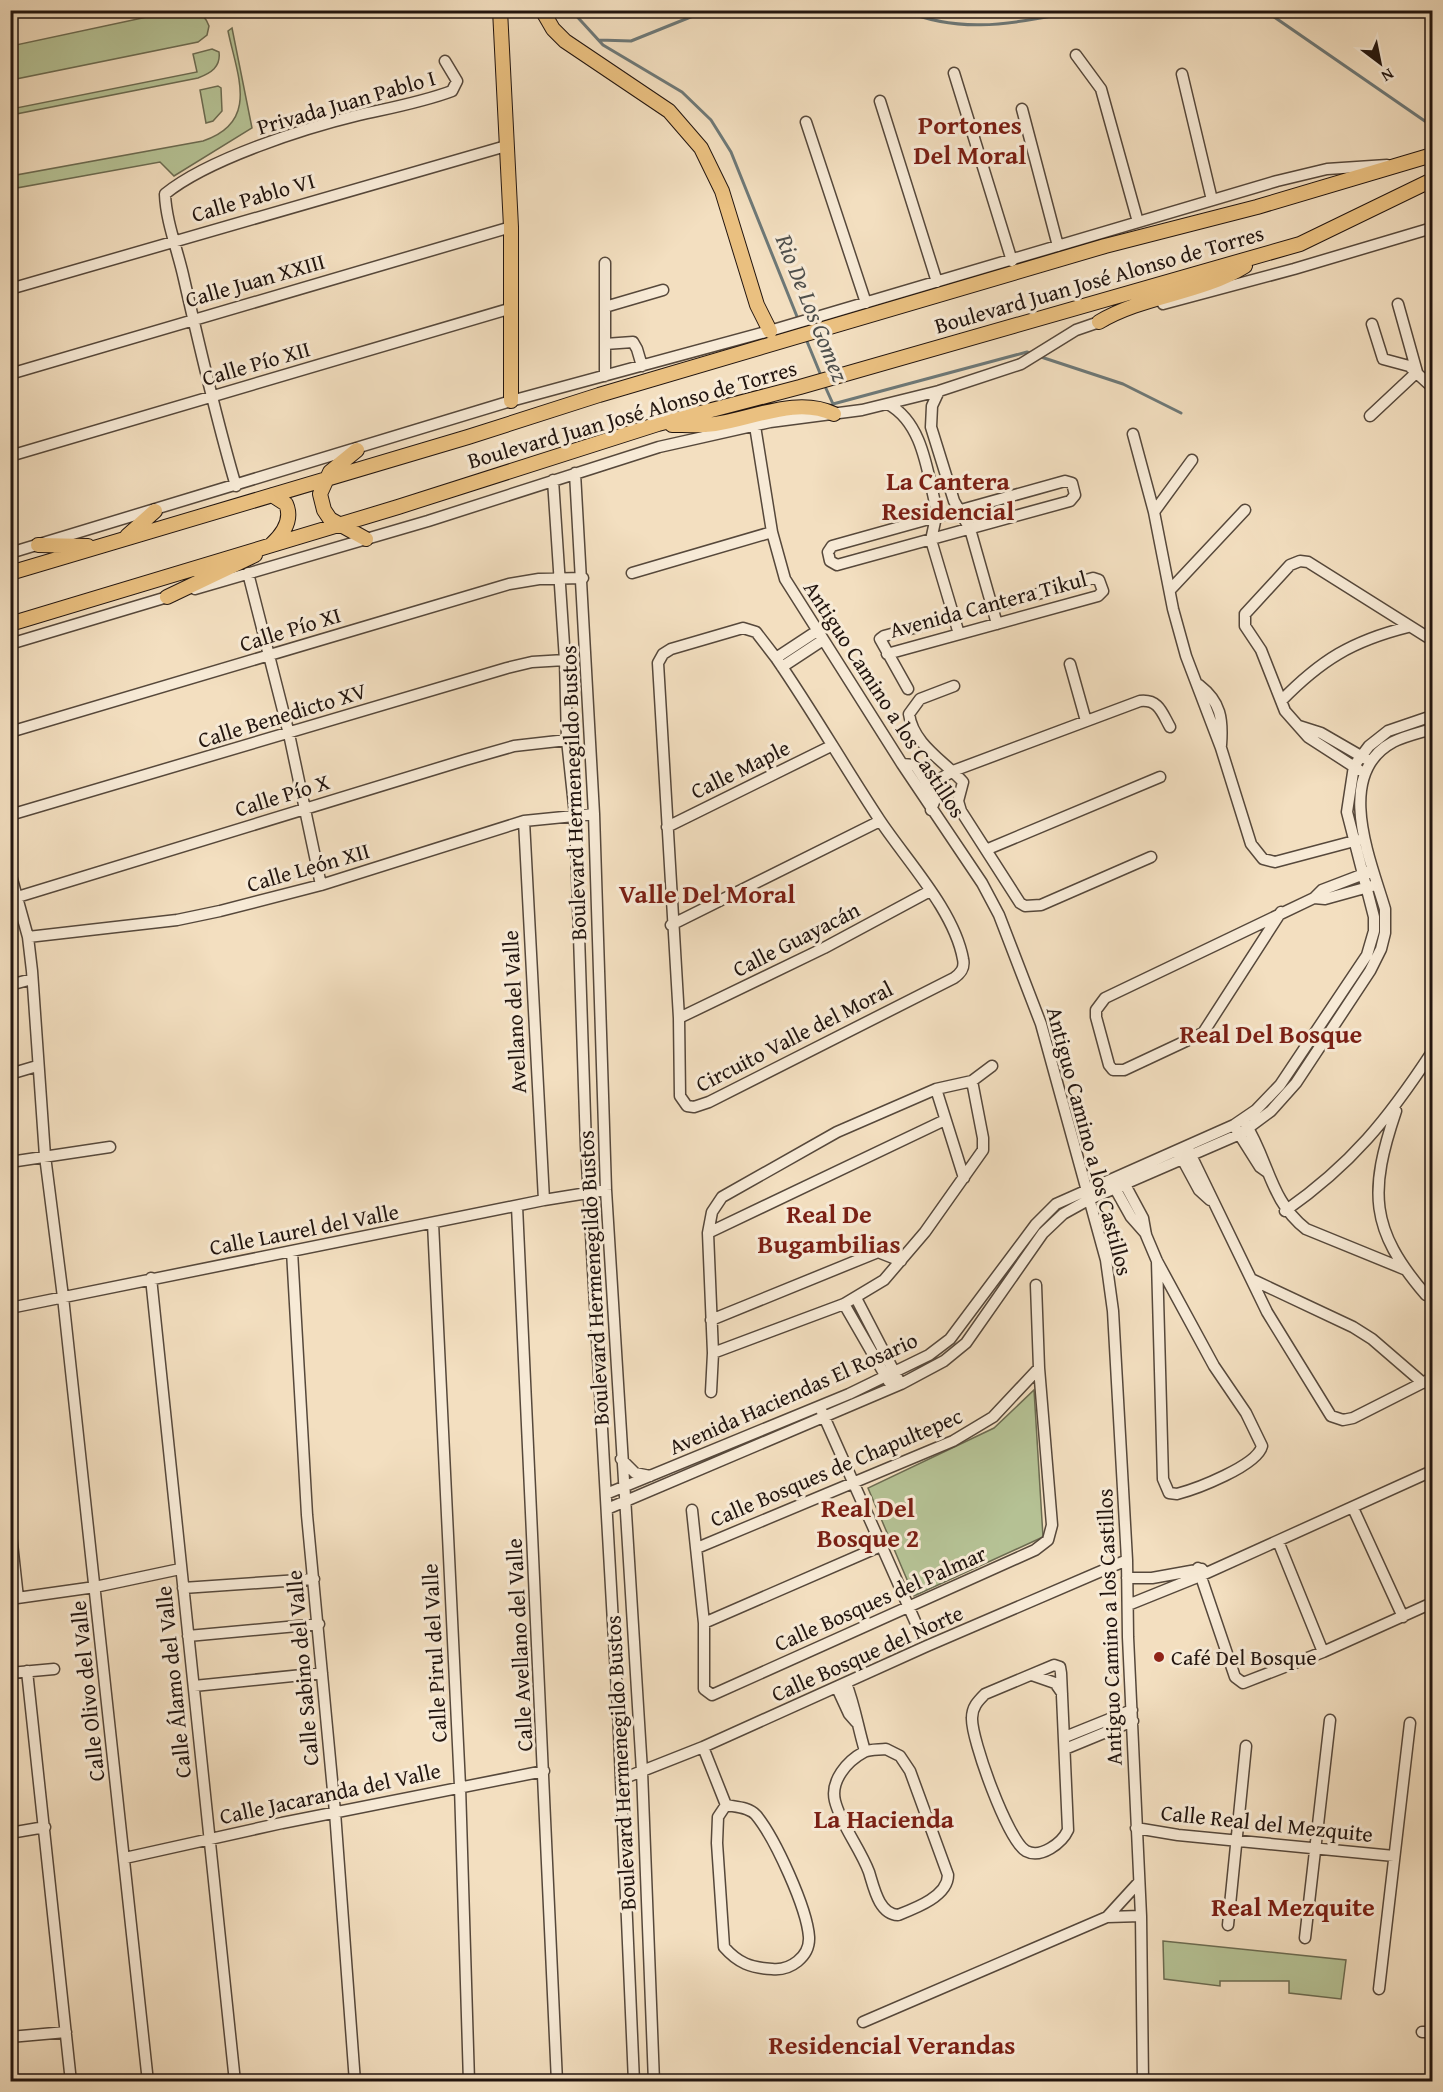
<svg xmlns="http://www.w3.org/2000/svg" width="1443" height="2092" viewBox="0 0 1443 2092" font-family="'Gentium Book Plus',serif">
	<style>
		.green { fill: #b6c396; stroke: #6c6c52; stroke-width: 1.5 }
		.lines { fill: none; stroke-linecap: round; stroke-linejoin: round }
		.stream { stroke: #6d7877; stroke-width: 3 }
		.minor-casing { stroke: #56483b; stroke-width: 13 }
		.major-casing { stroke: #22150f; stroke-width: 16 }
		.minor { stroke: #f7ead6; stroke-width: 10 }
		.major { stroke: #eac080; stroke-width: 14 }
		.poi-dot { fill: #8f2418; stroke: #f7ead6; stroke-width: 2 }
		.labels { text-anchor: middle; stroke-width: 6; stroke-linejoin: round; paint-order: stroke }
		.street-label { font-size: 22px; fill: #22150f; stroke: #f7ead6 }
		.poi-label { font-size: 22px; fill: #22150f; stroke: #f7ead6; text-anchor: start }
		.water-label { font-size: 24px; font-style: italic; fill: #4e4f4c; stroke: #f7ead6 }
		.quarter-label { font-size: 26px; font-weight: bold; fill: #7a1f14; stroke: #f7ead6 }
	</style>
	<rect width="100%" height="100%" fill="#f3dfc0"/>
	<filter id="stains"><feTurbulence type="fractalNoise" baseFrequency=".00333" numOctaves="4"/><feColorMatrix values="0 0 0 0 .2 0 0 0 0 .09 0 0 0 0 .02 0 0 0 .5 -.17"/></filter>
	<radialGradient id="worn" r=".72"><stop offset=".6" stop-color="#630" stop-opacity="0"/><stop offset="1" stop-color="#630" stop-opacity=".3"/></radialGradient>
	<path class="green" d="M175 11C191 10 203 9 209 26L207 35 198 42 11 80V46Z
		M232 28 252 128 174 176 160 162 11 189V176L203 141C260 122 237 75 228 31Z
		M212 49 219 52C221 67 211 73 198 78L11 115V109L197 72 193 54Z
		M218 86 221 88 222 111 213 121 206 123 200 90Z
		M1034 1390 1043 1537 914 1596 868 1488 994 1428Z
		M1163 1941 1346 1960 1341 1999 1289 1993V1981H1220V1986L1164 1979Z"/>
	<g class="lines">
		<path class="stream" d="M571 10 603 45 682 92 711 120 731 152 798 319
			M902 10C968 37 1019 21 1086 10
			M1264 10 1432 126
			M599 40 631 41 708 10
			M806 339 822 378
			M1038 356 1123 384 1181 413
			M824 384 833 404 1027 352 1032 354"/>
		<defs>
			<path id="minor" d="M1076 55 1101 89 1138 222
				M954 73 1012 261
				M1182 74 1212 200
				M880 101 937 282
				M1022 109 1058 246
				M806 122 866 303
				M10 289 506 146
				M1163 304 1294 269 1432 228
				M605 307 663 290
				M1372 324 1383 359 1409 366 1432 387
				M605 344 633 342 637 349 642 366
				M10 374 511 227
				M605 376V263
				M939 391 932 406 931 427 954 501 970 529 997 624
				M888 404C923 423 927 471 936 507V517L931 540 959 634
				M1370 416 1417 372 1398 304
				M755 426 772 532 785 579 902 764 982 883 999 915 1041 1024 1106 1260 1113 1311 1127 1560 1128 1637 1141 1916 1143 2082
				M1133 434 1154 512 1173 609 1186 656 1221 748 1251 844 1263 859 1275 862 1358 840
				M10 456 512 308
				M575 473 594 814 606 1190 642 1771 654 2082
				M553 480 565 660 567 740 575 815 586 1146 618 1711 634 2082
				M1065 481 1072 483 1075 495 1070 501 837 565 830 561 828 552 832 546Z
				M236 486C216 418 200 349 184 279 178 251 166 222 165 194 208 159 305 128 359 115 390 108 423 102 452 91L457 81 445 61
				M1154 512 1192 460
				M10 553 511 401 773 330 1277 181 1327 169 1387 165
				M248 573 289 734 321 885
				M632 573 772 532
				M195 589 428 521 659 447 770 422 862 410 939 391 1021 364 1076 330 1105 320
				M1170 590 1245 510
				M743 628 756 632 776 658C812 710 844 766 879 819 906 860 954 910 963 959 965 968 961 973 954 978L709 1102 694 1107 687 1106 680 1096 679 1018 658 663 663 654 671 649Z
				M10 644 174 595
				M887 654 1098 596 1103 591 1099 580 1093 578 993 607
				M776 658 817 631
				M1070 664 1086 721
				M782 667 823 640
				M1199 685C1221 702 1223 719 1221 745
				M954 686 920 699 909 714C913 744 944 761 963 782L958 801 961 811 1020 903 1025 906 1041 905 1151 857
				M908 689 880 639 884 636 954 617
				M1281 701C1321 660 1352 641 1408 627
				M1299 726 1321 733 1366 759
				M10 732 509 584 539 579 583 578
				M902 764 915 765 936 797 931 810
				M1359 770 1308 737 1285 711 1261 650 1245 626V614L1290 565 1300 561 1308 562 1432 640
				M930 785 953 771 1140 701C1159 699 1162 713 1170 727
				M10 815 507 668 532 662 565 660
				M524 821 544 1200
				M667 827 831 746
				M988 849 1160 777
				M10 872 28 937 32 971 45 1156 63 1297 148 2082
				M1314 898 1325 899 1372 886
				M11 899 465 760 514 746 567 740
				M1281 912 1203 1033 1124 1070H1113L1109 1065 1096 1017V1010L1105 998 1314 898 1322 890 1369 872
				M671 925 880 821
				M28 937 177 920 220 911 321 885 524 821 594 814
				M10 985 32 979
				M679 1018 824 948 930 891
				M10 1074 37 1066
				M972 1081 983 1138V1150L925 1232 884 1280 844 1304 713 1353 708 1233 712 1212 722 1197 837 1132 936 1089Z
				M972 1081 992 1066
				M936 1089 964 1178
				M1396 1111C1369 1191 1369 1229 1426 1295
				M1245 1123C1269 1161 1270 1201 1306 1229L1404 1269
				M1236 1129 1260 1167 1267 1172
				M1189 1151 1267 1312 1331 1416 1343 1420 1353 1418 1432 1378
				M1179 1153 1199 1190 1210 1200
				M10 1162 110 1147
				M1122 1179 1143 1218 1146 1235 1157 1261 1214 1366 1246 1413 1262 1446C1257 1466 1196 1489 1177 1494L1169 1493 1163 1479 1157 1261
				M1112 1183 1131 1217 1146 1234
				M517 1206 557 2082
				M1285 1211C1352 1164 1388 1119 1432 1052
				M433 1223 460 1786 469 2082
				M708 1233 945 1120
				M292 1251 307 1515 335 1812 355 2082
				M151 1278 235 2082
				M1251 1279 1353 1327 1372 1339 1423 1383
				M856 1298 898 1379
				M844 1304 889 1382
				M10 1308 544 1200 606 1190
				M711 1320 878 1252 901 1261
				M711 1392 713 1353
				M822 1412 918 1628
				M621 1459 635 1473 650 1476
				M606 1494 849 1394 929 1355 950 1339 1036 1224 1056 1204 1234 1125 1256 1110 1280 1085 1367 955 1374 931V917L1347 812 1354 766 1369 746 1388 731 1432 716
				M1353 1508 1403 1617
				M607 1509 901 1384 944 1361 966 1343 1043 1233 1063 1214 1090 1199 1240 1134 1271 1111 1296 1083 1370 971 1381 949 1385 933V909C1371 861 1333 774 1393 742 1405 736 1419 733 1432 729
				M692 1510 704 1623V1689L712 1695 1035 1550 1048 1540 1052 1525 1039 1368 1036 1285
				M10 1525 18 1598
				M1278 1541 1323 1652
				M697 1548 953 1441 993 1417 1039 1368
				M1198 1568 1235 1677 1243 1683 1323 1652 1432 1603
				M1127 1578H1152L1202 1569
				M183 1588 314 1579
				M10 1599 95 1587 180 1569
				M1128 1605 1200 1576 1432 1471
				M704 1623 881 1546
				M188 1636 319 1624
				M1054 1665 1060 1667 1061 1673 1068 1830C1062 1843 1041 1859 1026 1851 1008 1841 971 1739 972 1718 972 1707 978 1701 985 1694Z
				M27 1671 71 2082
				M10 1673 54 1669
				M1032 1675 1055 1683 1062 1693
				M846 1683C855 1706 858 1728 865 1751
				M194 1686 322 1673
				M837 1688 849 1714 856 1722
				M1065 1737 1132 1710
				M703 1747 726 1805
				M886 1749 900 1756 910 1771 948 1875C948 1896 916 1908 898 1915 879 1914 874 1888 869 1872 860 1848 841 1825 835 1801 830 1781 847 1761 864 1752 870 1749 879 1750 886 1749Z
				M1065 1749 1133 1721
				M622 1779 703 1747 927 1646 1127 1560
				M726 1805C736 1807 749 1807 756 1815 775 1838 807 1908 809 1937 810 1957 790 1971 772 1969 751 1968 738 1963 724 1947L717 1843 718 1817Z
				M1136 1828 1178 1835 1394 1856
				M10 1833 45 1827
				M125 1858 282 1823 544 1771
				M1107 1917 1139 1882
				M1228 1925 1246 1746
				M1305 1938 1330 1720
				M1379 1989 1410 1723
				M863 2022 1107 1917 1141 1916
				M1422 2032H1432
				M10 2037 66 2032"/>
			<path id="major" d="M500 10 511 227V401
				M542 10 553 29 565 41 669 111 701 148 722 191 757 305 770 331
				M1099 322C1144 295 1200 294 1245 266
				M672 425C686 425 700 426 715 424 752 419 797 396 834 414
				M357 450 330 472 320 494 324 510 330 519 366 539
				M127 536 155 511
				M38 545 88 546
				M271 545C283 534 293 520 286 504L272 495
				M10 573 468 437 599 395 1105 246 1257 207 1432 155
				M167 597 255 555
				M10 624 398 507 658 424 800 387 1300 244 1432 180"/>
		</defs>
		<use href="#minor" class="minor-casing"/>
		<use href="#major" class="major-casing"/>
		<use href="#minor" class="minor"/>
		<use href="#major" class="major"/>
	</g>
	<circle class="poi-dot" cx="1159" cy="1657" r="6"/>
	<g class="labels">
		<g class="street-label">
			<text transform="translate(346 102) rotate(-16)" y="8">Privada Juan Pablo I</text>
			<text transform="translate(253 197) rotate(-16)" y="8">Calle Pablo VI</text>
			<text transform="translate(1099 279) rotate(-16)" y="8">Boulevard Juan José Alonso de Torres</text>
			<text transform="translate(255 280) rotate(-16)" y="8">Calle Juan XXIII</text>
			<text transform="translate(256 363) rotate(-16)" y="8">Calle Pío XII</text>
			<text transform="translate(632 414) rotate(-16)" y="8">Boulevard Juan José Alonso de Torres</text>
			<text transform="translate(988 604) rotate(-15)" y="8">Avenida Cantera Tikul</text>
			<text transform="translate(290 629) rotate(-17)" y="8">Calle Pío XI</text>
			<text transform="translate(885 699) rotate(57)" y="8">Antiguo Camino a los Castillos</text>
			<text transform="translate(282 715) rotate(-17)" y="8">Calle Benedicto XV</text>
			<text transform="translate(740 769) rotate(-26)" y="8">Calle Maple</text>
			<text transform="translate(573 793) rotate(-92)" y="8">Boulevard Hermenegildo Bustos</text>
			<text transform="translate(282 795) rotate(-17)" y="8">Calle Pío X</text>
			<text transform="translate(308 867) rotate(-16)" y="8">Calle León XII</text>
			<text transform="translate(796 939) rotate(-27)" y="8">Calle Guayacán</text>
			<text transform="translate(514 1012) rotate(-93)" y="8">Avellano del Valle</text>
			<text transform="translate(794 1036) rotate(-27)" y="8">Circuito Valle del Moral</text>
			<text transform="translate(1090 1141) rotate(75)" y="8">Antiguo Camino a los Castillos</text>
			<text transform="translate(304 1229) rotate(-11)" y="8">Calle Laurel del Valle</text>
			<text transform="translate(593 1278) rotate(-93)" y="8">Boulevard Hermenegildo Bustos</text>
			<text transform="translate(793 1393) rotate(-24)" y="8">Avenida Haciendas El Rosario</text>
			<text transform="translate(836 1467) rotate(-23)" y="8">Calle Bosques de Chapultepec</text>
			<text transform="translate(880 1598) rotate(-24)" y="8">Calle Bosques del Palmar</text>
			<text transform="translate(1109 1627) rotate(-92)" y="8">Antiguo Camino a los Castillos</text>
			<text transform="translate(519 1645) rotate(-93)" y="8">Calle Avellano del Valle</text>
			<text transform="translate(434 1653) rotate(-93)" y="8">Calle Pirul del Valle</text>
			<text transform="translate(867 1653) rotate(-24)" y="8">Calle Bosque del Norte</text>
			<text transform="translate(302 1668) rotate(-95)" y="8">Calle Sabino del Valle</text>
			<text transform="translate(173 1682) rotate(-96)" y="8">Calle Álamo del Valle</text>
			<text transform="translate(87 1691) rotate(-96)" y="8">Calle Olivo del Valle</text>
			<text transform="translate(620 1763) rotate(-93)" y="8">Boulevard Hermenegildo Bustos</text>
			<text transform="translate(330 1793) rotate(-12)" y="8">Calle Jacaranda del Valle</text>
			<text transform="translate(1267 1823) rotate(6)" y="8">Calle Real del Mezquite</text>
		</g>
		<g class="poi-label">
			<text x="1171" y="1665">Café Del Bosque</text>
		</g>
		<g class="water-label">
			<text transform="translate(812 308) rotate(68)" y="8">Rio De Los Gomez</text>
		</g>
		<g class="quarter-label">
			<text x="970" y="134">Portones<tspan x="970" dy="30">Del Moral</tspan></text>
			<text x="948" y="490">La Cantera<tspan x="948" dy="30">Residencial</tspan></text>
			<text x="707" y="903">Valle Del Moral</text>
			<text x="1271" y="1043">Real Del Bosque</text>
			<text x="829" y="1223">Real De<tspan x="829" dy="30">Bugambilias</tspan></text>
			<text x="868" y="1517">Real Del<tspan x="868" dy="30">Bosque 2</tspan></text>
			<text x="884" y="1828">La Hacienda</text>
			<text x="1293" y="1916">Real Mezquite</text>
			<text x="892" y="2054">Residencial Verandas</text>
		</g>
	</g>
	<rect width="1443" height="2092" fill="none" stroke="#f3dfc0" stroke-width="36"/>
	<rect x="12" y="12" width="1419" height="2068" fill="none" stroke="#22150f" stroke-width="3"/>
	<rect x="18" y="18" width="1407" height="2056" fill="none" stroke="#22150f" stroke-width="1.5"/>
	<g transform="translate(1380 63) rotate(148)" stroke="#f7ead6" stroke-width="4.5" paint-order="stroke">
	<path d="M0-4.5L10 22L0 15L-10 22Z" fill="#22150f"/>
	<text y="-9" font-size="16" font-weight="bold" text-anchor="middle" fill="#22150f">N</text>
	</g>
	<rect width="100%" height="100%" filter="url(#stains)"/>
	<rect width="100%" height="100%" fill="url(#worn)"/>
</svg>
